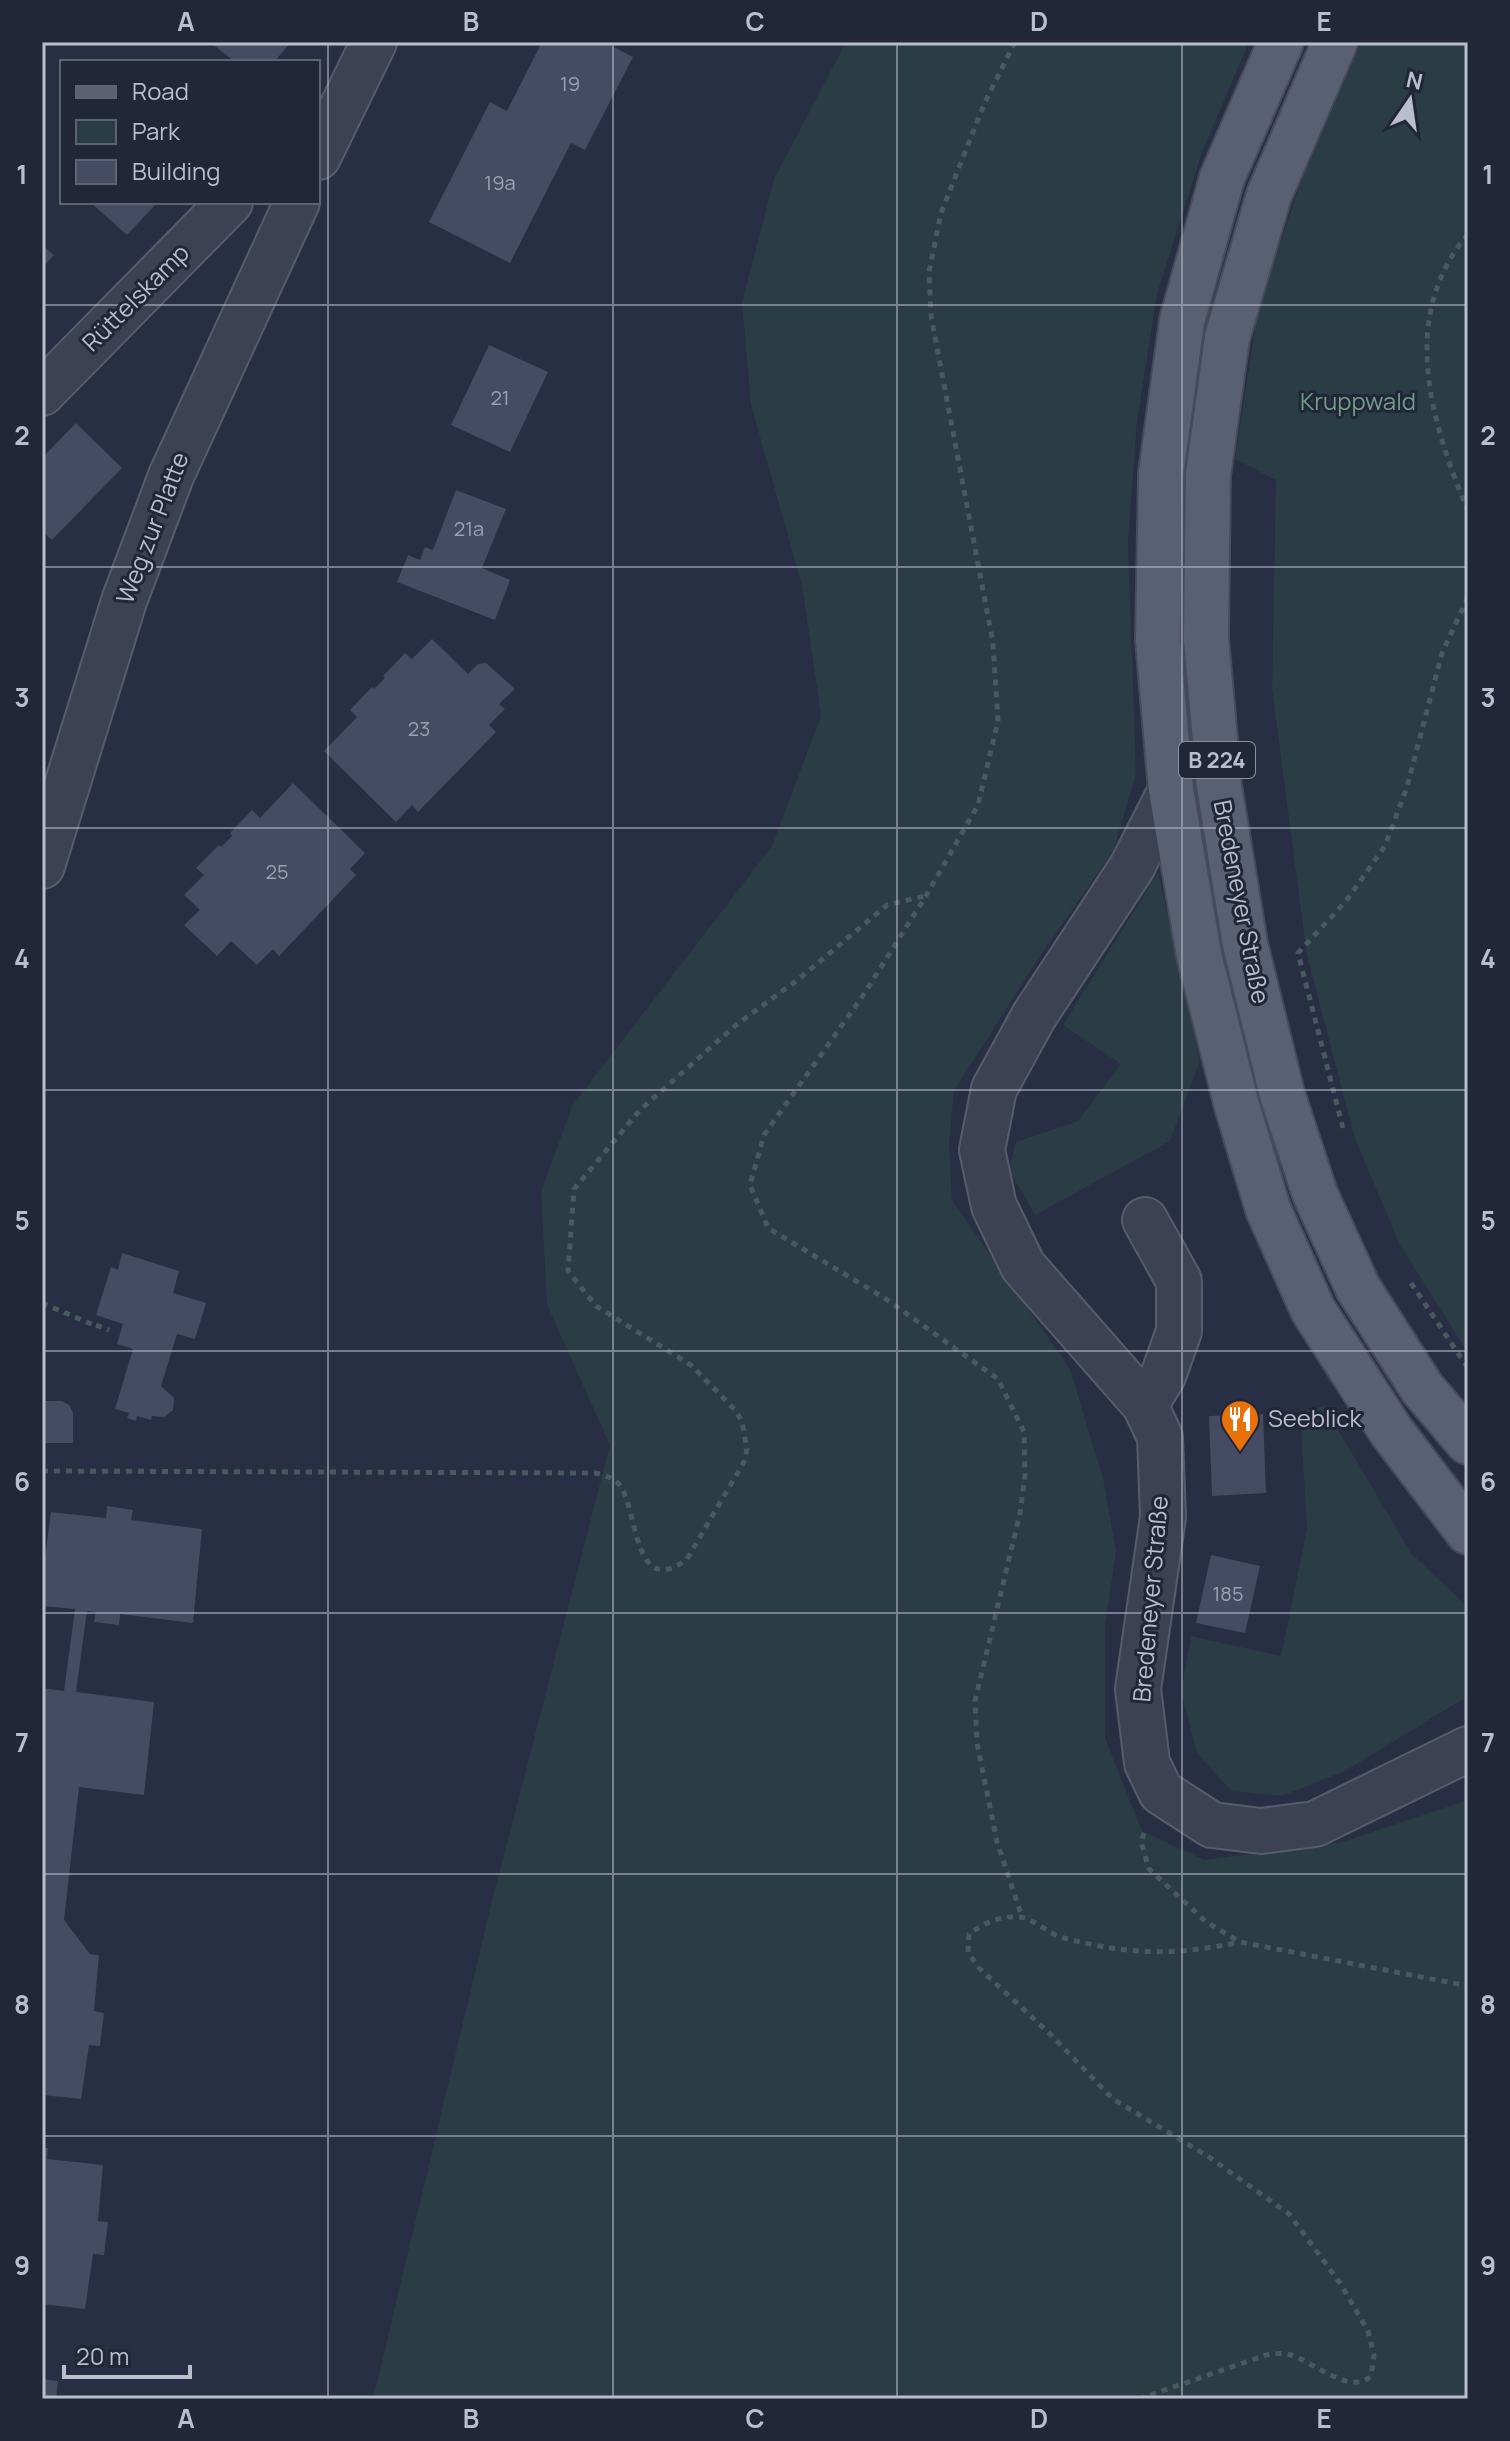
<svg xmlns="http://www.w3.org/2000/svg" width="1510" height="2441" viewBox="0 0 1510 2441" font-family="Manrope,sans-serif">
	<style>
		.green { fill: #2a3c44 }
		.building { fill: #444b63 }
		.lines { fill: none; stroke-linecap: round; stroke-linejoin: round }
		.minor-casing { stroke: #575c6d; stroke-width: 48 }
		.major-casing { stroke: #464a5c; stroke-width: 48 }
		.path { stroke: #485960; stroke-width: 5; stroke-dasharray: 6 6; stroke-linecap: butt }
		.minor { stroke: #3c4153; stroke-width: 44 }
		.major { stroke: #5a6073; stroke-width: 44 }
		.grid { fill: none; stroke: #b9bdcc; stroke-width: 2; stroke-opacity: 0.55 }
		.labels { text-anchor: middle; stroke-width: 6; stroke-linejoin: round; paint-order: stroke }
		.number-label { font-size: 20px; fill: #9ca0b2 }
		.shield { fill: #212638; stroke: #8b90a0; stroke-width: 2 }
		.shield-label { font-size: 22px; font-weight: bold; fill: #b9bdcc }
		.street-label { font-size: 24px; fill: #b9bdcc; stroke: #212638 }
		.park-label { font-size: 24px; fill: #719d84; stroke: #212638 }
		.poi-label { font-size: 24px; fill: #b9bdcc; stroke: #212638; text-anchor: start }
		.neatline { fill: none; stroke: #b9bdcc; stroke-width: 3 }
		.grid-label { font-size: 26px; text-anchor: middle; font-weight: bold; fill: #b9bdcc }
	</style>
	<rect width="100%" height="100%" fill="#282e43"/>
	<path class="green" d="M846 42H1249L1201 155 1157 294 1137 422 1128 541 1136 773 1114 850 1040 956 954 1091 949 1145 952 1200 1070 1369 1103 1478 1116 1551 1105 1627V1738L1142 1831 1205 1860 1342 1842 1468 1800V2399H373L491 1905 610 1445 547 1305 541 1192 572 1106 772 846 821 716 802 585 751 405 742 302 774 179Z
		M1361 42H1468V1353L1400 1245 1355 1139 1307 956 1272 689 1276 480 1235 459 1258 309 1301 181Z
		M1158 872 1200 1061 1170 1141 1035 1215 1009 1170 1016 1142 1078 1121 1121 1064 1063 1025Z
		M1324 1406 1411 1553 1468 1607V1696L1345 1771 1282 1796 1231 1791 1197 1753 1181 1692 1191 1636 1281 1656 1307 1528 1300 1412Z"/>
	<path class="building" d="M210 42H291L274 62H235Z
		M542 42H604L633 57 585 150 571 143 510 263 429 222 490 102 507 111Z
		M90 202H158L127 235Z
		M42 245 54 255 42 268Z
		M489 345 548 372 510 452 451 425Z
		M76 423 122 468 52 540 42 531V458Z
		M456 490 506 509 482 568 510 580 495 620 397 582 408 555 420 560 425 547 433 550Z
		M432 639 468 674 478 664 486 663 515 689 499 704 505 709 489 725 496 732 418 812 412 805 396 822 324 751 357 717 350 710 372 687 374 689 385 678 383 676 405 653 412 659Z
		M293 783 365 853 350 869 356 875 279 956 273 949 257 965 231 941 217 956 184 925 200 910 184 895 204 875 196 868 219 845 221 847 232 836 230 833 252 810 260 818Z
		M122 1253 179 1271 173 1293 206 1303 195 1339 177 1334 161 1386 174 1398 173 1410 164 1417 152 1416 151 1420 137 1416 136 1421 127 1418 129 1413 115 1409 133 1349 117 1344 123 1324 96 1315 111 1267 118 1270Z
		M42 1401H62L69 1405 73 1413V1443H42Z
		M1263 1414 1266 1493 1212 1496 1209 1416Z
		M107 1506 133 1510 131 1520 202 1529 193 1623 120 1614 119 1625 94 1622 96 1612 87 1611 76 1692 154 1702 144 1795 79 1787 64 1920 90 1954 99 1955 94 2011 104 2013 100 2046 89 2045 81 2099 42 2095V1688L64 1691 75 1609 42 1606V1580L51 1512 106 1518Z
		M1211 1555 1260 1566 1245 1633 1196 1623Z
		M42 2148H48L47 2159 103 2165 98 2221 108 2222 104 2255 93 2254 85 2309 42 2304Z
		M42 2379 58 2381 56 2399H42Z"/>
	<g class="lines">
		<defs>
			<path id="minor" d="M318 157 374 42
				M42 393 230 202
				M1171 790 1132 867 1034 1016 994 1089 982 1150 994 1206 1023 1266 1145 1405 1160 1437 1163 1517 1138 1689 1147 1763 1161 1792 1212 1825 1261 1831 1315 1824 1468 1749
				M42 866 124 601 171 476 297 202
				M1145 1220 1179 1281V1331L1163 1376 1145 1405"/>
			<path id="major" d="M1281 42 1222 178 1182 321 1161 474 1158 640 1171 790 1199 955 1237 1106 1268 1209 1313 1310 1391 1431 1468 1532
				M1335 42 1269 195 1227 338 1208 475 1206 638 1219 786 1245 944 1282 1094 1315 1194 1358 1288 1422 1388 1468 1442"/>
		</defs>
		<use href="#minor" class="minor-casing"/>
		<use href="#major" class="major-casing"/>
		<path class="path" d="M1015 42 985 102 941 213 929 272 931 316 993 643 998 721 978 805 926 896 862 997 764 1135 750 1185 768 1228 886 1299 998 1379 1024 1432 1025 1476 1020 1513 975 1701 977 1743 997 1842 1022 1917
			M1468 234C1398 317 1431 422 1468 511
			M1343 1128 1298 953 1346 901 1385 846 1407 787 1442 653 1468 597
			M1411 1283 1468 1368
			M42 1303 96 1326
			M96 1325 109 1330
			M42 1471 595 1473C605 1475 615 1478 621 1487 638 1513 634 1600 687 1559L744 1462 747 1449 742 1422 736 1411 691 1365 596 1306 568 1271 574 1189 640 1110 736 1025 800 978 887 905 925 896
			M1144 1833 1141 1842 1149 1869 1205 1921 1240 1942 1468 1986
			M1139 2399 1266 2355C1274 2354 1283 2352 1291 2355 1314 2362 1350 2396 1371 2376L1374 2355 1368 2331 1340 2283 1289 2214 1209 2157 1113 2099 1048 2032 978 1967 968 1952 969 1934C984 1923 1001 1915 1020 1917 1035 1919 1049 1935 1064 1938 1129 1955 1175 1956 1240 1942"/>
		<use href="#minor" class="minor"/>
		<use href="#major" class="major"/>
	</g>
	<path class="grid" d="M328 42V2399M613 42V2399M897 42V2399M1182 42V2399M42 305H1468M42 567H1468M42 828H1468M42 1090H1468M42 1351H1468M42 1613H1468M42 1874H1468M42 2136H1468"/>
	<defs>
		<symbol id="restaurant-pin" viewBox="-11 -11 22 30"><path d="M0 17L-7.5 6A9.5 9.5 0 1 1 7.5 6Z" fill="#e8710a" stroke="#212638"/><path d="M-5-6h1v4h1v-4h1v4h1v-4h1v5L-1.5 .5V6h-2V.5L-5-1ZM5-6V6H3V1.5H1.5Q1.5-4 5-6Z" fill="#fff"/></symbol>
	</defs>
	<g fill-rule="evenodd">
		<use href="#restaurant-pin" x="1218" y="1397" width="44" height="60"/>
	</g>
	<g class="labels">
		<g class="number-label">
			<text x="570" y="91">19</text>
			<text x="500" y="190">19a</text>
			<text x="500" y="405">21</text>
			<text x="469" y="536">21a</text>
			<text x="419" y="736">23</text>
			<text x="277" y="879">25</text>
			<text x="1228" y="1601">185</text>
		</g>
		<rect class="shield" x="1179" y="742" width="76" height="36" rx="6"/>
		<g class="shield-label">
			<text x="1217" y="768">B 224</text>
		</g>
		<g class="street-label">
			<text transform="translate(136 298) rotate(-45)" y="8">Rüttelskamp</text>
			<text transform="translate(153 528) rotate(-69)" y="8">Weg zur Platte</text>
			<text transform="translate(1241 902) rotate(79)" y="8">Bredeneyer Straße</text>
			<text transform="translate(1151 1599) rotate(-85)" y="8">Bredeneyer Straße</text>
		</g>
		<g class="park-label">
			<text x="1358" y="410">Kruppwald</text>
		</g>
		<g class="poi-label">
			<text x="1268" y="1427">Seeblick</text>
		</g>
	</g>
	<rect width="1510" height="2441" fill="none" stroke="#212638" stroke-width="88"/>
	<rect x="60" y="60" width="260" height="144" fill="#212638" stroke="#5e6273" stroke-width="2"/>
	<rect x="76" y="86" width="40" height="12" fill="#5a6073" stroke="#5e6273" stroke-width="2"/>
	<text x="132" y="100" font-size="24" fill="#b9bdcc">Road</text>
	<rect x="76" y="120" width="40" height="24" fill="#2a3c44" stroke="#5e6273" stroke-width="2"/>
	<text x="132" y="140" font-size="24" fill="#b9bdcc">Park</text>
	<rect x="76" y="160" width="40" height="24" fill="#444b63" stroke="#5e6273" stroke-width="2"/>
	<text x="132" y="180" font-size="24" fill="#b9bdcc">Building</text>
	<g transform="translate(1410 100) rotate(13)" stroke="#212638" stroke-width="6" paint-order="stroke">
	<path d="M0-6L14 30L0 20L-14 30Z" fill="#b9bdcc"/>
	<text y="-12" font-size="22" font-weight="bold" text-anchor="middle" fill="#b9bdcc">N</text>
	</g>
	<path d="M64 2365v12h126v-12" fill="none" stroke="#b9bdcc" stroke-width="4"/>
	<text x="76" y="2365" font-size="24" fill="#b9bdcc" stroke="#212638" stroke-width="6" paint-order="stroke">20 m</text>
	<rect x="44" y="44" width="1422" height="2353" class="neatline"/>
	<g class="grid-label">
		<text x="186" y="31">A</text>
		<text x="471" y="31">B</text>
		<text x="755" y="31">C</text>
		<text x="1039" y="31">D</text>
		<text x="1324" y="31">E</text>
		<text x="22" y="184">1</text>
		<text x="1488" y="184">1</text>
		<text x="22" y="445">2</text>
		<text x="1488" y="445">2</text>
		<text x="22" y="707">3</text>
		<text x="1488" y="707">3</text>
		<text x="22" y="968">4</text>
		<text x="1488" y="968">4</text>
		<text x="22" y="1230">5</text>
		<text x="1488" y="1230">5</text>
		<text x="22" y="1491">6</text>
		<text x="1488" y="1491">6</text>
		<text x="22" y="1752">7</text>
		<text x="1488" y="1752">7</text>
		<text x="22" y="2014">8</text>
		<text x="1488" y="2014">8</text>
		<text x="22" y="2275">9</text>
		<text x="1488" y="2275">9</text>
		<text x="186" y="2428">A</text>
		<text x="471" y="2428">B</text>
		<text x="755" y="2428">C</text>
		<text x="1039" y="2428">D</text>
		<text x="1324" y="2428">E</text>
	</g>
</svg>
